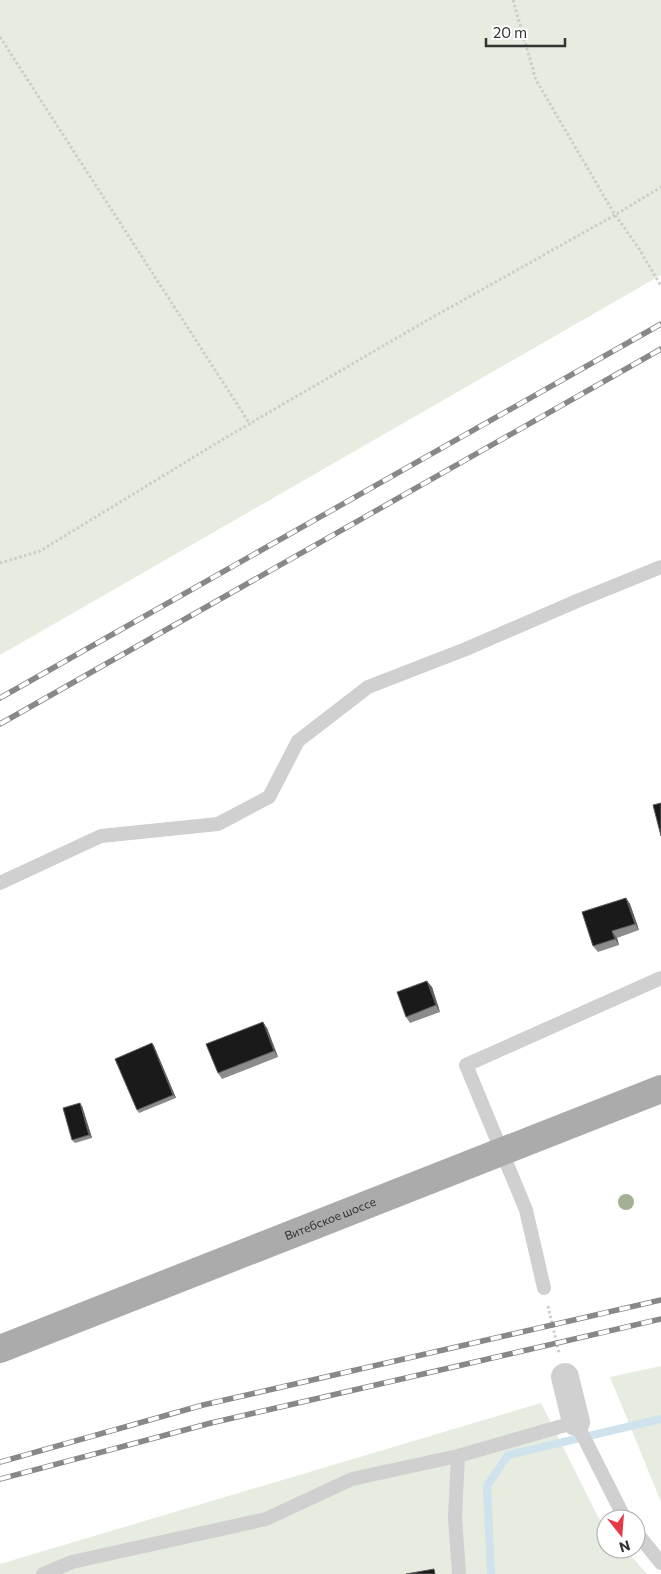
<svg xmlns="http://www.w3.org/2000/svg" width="661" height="1574" viewBox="0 0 661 1574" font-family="Commissioner,sans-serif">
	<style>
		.green { fill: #e6ecdf }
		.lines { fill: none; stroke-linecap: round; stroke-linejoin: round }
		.stream { stroke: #cfe2ee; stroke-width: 8 }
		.path { stroke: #cdcdcd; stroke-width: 3; stroke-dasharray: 2.5 2.5; stroke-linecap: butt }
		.lane { stroke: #d0d0d0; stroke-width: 14 }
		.street { stroke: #d0d0d0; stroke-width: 28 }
		.primary { stroke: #ababab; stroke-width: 28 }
		.rail-casing { stroke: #888; stroke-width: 5.5 }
		.rail { stroke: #fff; stroke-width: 4; stroke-dasharray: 11; stroke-linecap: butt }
		.tree { fill: #a2b095 }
		.wall { fill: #8c8c8c }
		.shaded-wall { fill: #5f5f5f }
		.building { fill: #1a1a1a; stroke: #5f5f5f }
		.labels { text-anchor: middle; stroke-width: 5; stroke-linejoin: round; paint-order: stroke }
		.street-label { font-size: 12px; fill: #333; stroke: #fff }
	</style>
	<rect width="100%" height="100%" fill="#fff"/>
	<path class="green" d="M0 0H661V275L0 655Z
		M661 1366V1502L610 1377Z
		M541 1403 598 1517 606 1526V1549H625L647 1574H0V1564Z"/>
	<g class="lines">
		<path class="stream" d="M491 1574 487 1486 508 1455 661 1419"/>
		<path class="path" d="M513 0 536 80 615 215 638 247 661 286
			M0 37 250 424
			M0 563 40 551 225 438 426 321 615 215 661 187
			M548 1306 559 1353"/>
		<path class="lane" d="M0 883 101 836 218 824 269 797 298 741 368 687 466 649 577 601 661 567
			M544 1288 526 1210 466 1065 661 978
			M458 1456 455 1517 459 1574
			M636 1532 661 1563
			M43 1574 72 1562 266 1519 352 1479 458 1456 576 1422 625 1519"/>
		<path class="street" d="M565 1377 576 1422"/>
		<path class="primary" id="s1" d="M0 1349 661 1089"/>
		<defs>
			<path id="rail" d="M0 698 661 324
				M0 724 661 349
				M0 1462 203 1405 661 1300
				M0 1479 211 1423 661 1319"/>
		</defs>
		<use href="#rail" class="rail-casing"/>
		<use href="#rail" class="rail"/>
	</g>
	<circle class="tree" cx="626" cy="1202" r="8"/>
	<path class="wall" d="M626 898 630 904 639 930 617 938 619 945 598 952 593 946Z
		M432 987 440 1012 410 1023 406 1017Z
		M267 1028 278 1057 222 1079 218 1073Z
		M152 1043 154 1046 176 1098 139 1113 137 1110Z
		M82 1106 92 1138 75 1143 72 1140Z"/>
	<path class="shaded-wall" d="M626 898 630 904 639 930 635 924Z
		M612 931 617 938 619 945 615 939Z
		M427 981 432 987 440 1012 436 1005Z
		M263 1022 267 1028 278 1057 274 1051Z
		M152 1043 154 1046 176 1098 173 1095Z
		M80 1103 82 1106 92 1138 89 1135Z"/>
	<path class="building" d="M661 803V836L653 805Z
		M626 898 635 924 612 931 615 939 593 946 582 912Z
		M427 981 436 1005 406 1017 397 992Z
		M263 1022 274 1051 218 1073 206 1044Z
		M152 1043 173 1095 137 1110 115 1059Z
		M80 1103 89 1135 72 1140 63 1108Z
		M434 1569 435 1574H406Z"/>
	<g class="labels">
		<g class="street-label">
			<text dy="4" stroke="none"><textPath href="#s1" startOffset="355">Витебское шоссе</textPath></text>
		</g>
	</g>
	<g transform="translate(621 1534) rotate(163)"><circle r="24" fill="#ffffff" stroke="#adadad"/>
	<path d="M0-4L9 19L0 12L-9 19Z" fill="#e63946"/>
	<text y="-8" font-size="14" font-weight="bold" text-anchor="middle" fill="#333333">N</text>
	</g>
	<path d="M486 38v8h79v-8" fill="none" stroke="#333333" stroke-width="2.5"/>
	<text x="493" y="38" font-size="15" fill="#333333" stroke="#ffffff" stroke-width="4" paint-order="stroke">20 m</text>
</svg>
